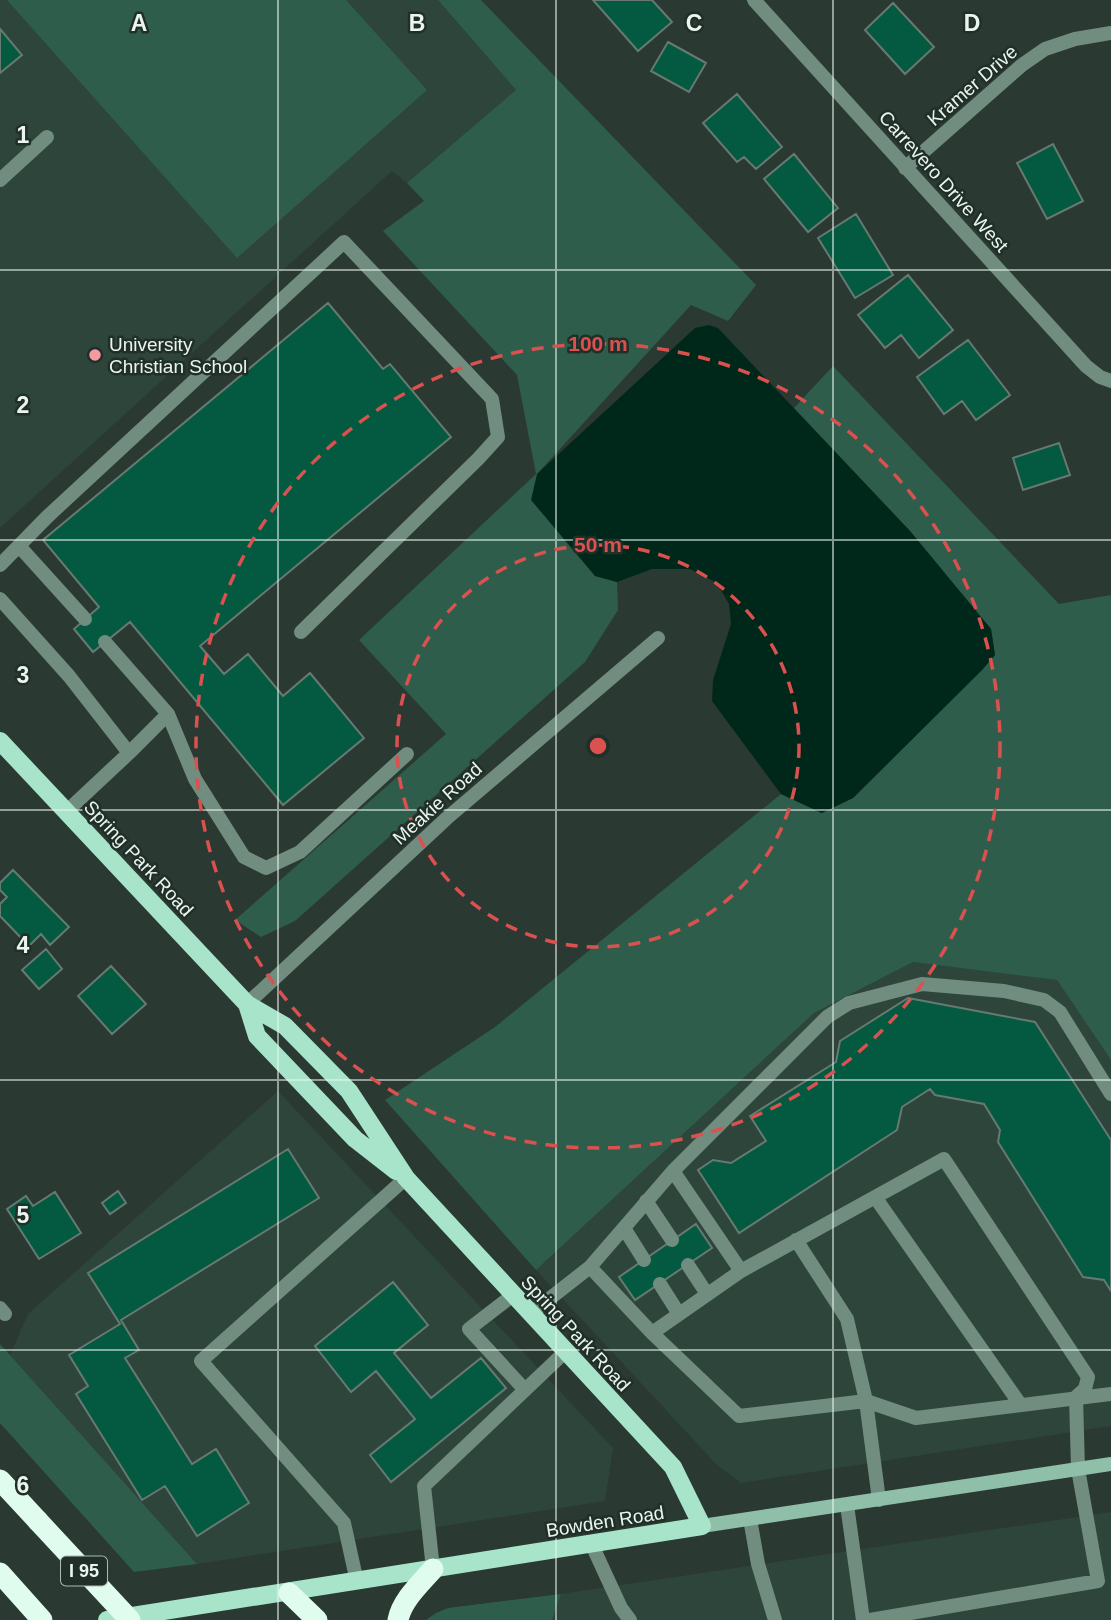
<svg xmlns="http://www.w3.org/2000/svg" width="1111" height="1620" viewBox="0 0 1111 1620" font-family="Helvetica,sans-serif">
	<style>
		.built { fill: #2e453b }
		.green { fill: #2f5d4b }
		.water { fill: #00281a }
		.building { fill: #035a40; stroke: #687971; stroke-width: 2 }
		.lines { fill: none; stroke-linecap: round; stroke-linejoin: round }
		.service { stroke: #708d7f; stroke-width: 14 }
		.minor { stroke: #708d7f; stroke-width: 14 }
		.secondary { stroke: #8fbea9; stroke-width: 14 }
		.primary { stroke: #a7e4ca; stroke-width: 18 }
		.motorway { stroke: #e0fcef; stroke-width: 21 }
		.motorway-bridge { stroke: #e0fcef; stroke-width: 21 }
		.grid { fill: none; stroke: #ebf5f0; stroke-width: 2; stroke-opacity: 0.55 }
		.ring { fill: none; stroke: #da5150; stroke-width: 3.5; stroke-dasharray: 12 9 }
		.poi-dot { fill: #f49aa0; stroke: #202f28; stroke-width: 2.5 }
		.labels { text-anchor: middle; stroke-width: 5; stroke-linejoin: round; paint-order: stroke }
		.shield { fill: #202f28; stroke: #aebab4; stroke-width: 2 }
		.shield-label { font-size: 18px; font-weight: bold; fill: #ebf5f0 }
		.street-label { font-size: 19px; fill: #ebf5f0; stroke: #202f28 }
		.poi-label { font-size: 19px; fill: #ebf5f0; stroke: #202f28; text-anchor: start }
		.grid-label { font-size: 23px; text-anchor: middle; font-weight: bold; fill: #ebf5f0; stroke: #202f28; stroke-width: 5; stroke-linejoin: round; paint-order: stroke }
		.centre { fill: #da5150; stroke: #202f28; stroke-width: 3.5 }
		.ring-label { font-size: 21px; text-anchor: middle; font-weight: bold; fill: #da5150; stroke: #202f28; stroke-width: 5; stroke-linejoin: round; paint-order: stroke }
	</style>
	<rect width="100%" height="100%" fill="#2a3932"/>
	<path class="built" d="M0 0H438L516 90 407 183 392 171 0 528Z
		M913 962 1057 980 1111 1060V1426L741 1483 716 1464 536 1270 814 1013Z
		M278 1091 613 1448 605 1501 197 1564 10 1355 28 1314Z
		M1111 1512V1620H552L561 1594Z"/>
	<path class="green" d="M7 0H346L427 90 237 258Z
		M438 0H481L756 285 728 321 691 305 537 474 595 576 617 582 618 610 585 662 295 921 261 937 235 920 446 734 359 640 536 474 517 375 383 231 424 201 407 183 516 90Z
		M833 366 1059 604 1111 595V1060L1057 980 913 962 814 1013 536 1270 385 1100 495 1027 781 794 821 813 853 798 982 670 995 655 991 629 910 531 794 408Z
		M0 1344 10 1355 197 1564 134 1572 0 1423Z
		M561 1594 552 1620H426L436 1613 448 1608Z"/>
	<path class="water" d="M709 325 718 328 910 531 991 629 995 655 982 670 853 798 822 813 781 794 712 701 713 680 731 624 729 604 717 583 690 569H652L617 582 595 576 531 500 537 474 695 328Z"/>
	<path class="building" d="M593 0H652L672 22 638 51Z
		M893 3 934 47 905 74 865 30Z
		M0 29 22 55 0 73Z
		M668 42 706 63 689 92 651 71Z
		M737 94 782 147 756 169 744 157 737 162 703 123Z
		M1053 144 1083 201 1047 219 1017 163Z
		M794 154 838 208 808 232 764 179Z
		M856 214 893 275 855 298 818 238Z
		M908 275 953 330 919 358 901 335 885 348 858 315Z
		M328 303 383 369 390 364 451 437 200 646 224 674 248 654 283 696 310 673 364 738 283 805 130 622 93 652 74 629 99 607 43 540Z
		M968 340 1010 395 976 420 962 401 944 414 917 377Z
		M1059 443 1070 475 1023 490 1013 458Z
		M13 870 69 927 50 945 41 934 29 946 0 916V904L7 897 0 890V883Z
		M46 949 62 969 39 989 22 970Z
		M111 966 146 1004 112 1034 78 996Z
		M908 998 1035 1022 1111 1140V1291L1104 1280 1083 1277 998 1142 1000 1130 984 1104 935 1095 930 1089 902 1107 897 1130 739 1233 698 1170 713 1160 731 1163 766 1141 750 1116 836 1062 840 1041Z
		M288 1149 319 1198 121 1320 139 1350 125 1358 192 1464 216 1449 249 1503 197 1536 165 1486 142 1500 76 1394 88 1386 69 1355 120 1324 88 1273Z
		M118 1191 126 1203 110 1214 102 1203Z
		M55 1192 81 1233 39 1259 7 1209 26 1196 33 1206Z
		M696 1224 712 1248 635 1300 619 1277Z
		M393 1282 428 1325 394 1353 431 1398 481 1358 506 1388 391 1482 370 1455 415 1419 376 1371 351 1392 315 1346Z"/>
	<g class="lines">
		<path class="service" d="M19 546 85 619
			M0 565 47 517 344 242 492 399 498 437 478 459 301 632
			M0 599 69 676 129 753 66 812
			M105 642 168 714 195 779 244 857 266 868 300 852 407 754
			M129 753 168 714
			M673 1171 741 1271
			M875 1197 1020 1404
			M646 1201 672 1240
			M624 1228 644 1260
			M796 1240 847 1319 866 1401 916 1418 1111 1394
			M688 1265 707 1294
			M590 1267 673 1171 827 1017 849 1003 922 984 1004 991 1044 1000 1060 1012 1111 1094
			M660 1284 679 1314
			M513 1295 469 1329 525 1390
			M530 1314 590 1267 652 1333
			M847 1505 863 1620
			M750 1519 758 1564 775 1620
			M592 1545 621 1608 630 1620
			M433 1569 424 1486 565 1352
			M357 1582 344 1523 201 1361 406 1178
			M870 1620 1098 1581 1078 1469 1076 1397 1085 1389 1088 1377 944 1159 741 1271 652 1333 739 1416 866 1401 879 1500"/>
		<path class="minor" d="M754 0 1086 366 1100 377 1111 381
			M905 168 1022 65 1045 49 1075 39 1111 33
			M0 180 47 137
			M247 1004 447 818 658 638
			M0 1308 5 1314"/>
		<path class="secondary" d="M702 1526 1111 1464"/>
		<path class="primary" d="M0 741 247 1004 285 1026 349 1091 406 1178 673 1467 702 1526 107 1620
			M247 1004 257 1036 355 1139 396 1171"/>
		<path class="motorway" d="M0 1480 38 1521
			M0 1573 42 1620
			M289 1593 317 1620
			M398 1620C402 1600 420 1584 433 1569"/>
		<path class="motorway-bridge" d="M38 1521 130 1620"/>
	</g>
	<path class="grid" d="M278 0V1620M556 0V1620M833 0V1620M0 270H1111M0 540H1111M0 810H1111M0 1080H1111M0 1350H1111"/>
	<g class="ring">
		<circle cx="598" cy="746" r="201"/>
		<circle cx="598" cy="746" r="402"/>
	</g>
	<circle class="poi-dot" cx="95" cy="355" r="7"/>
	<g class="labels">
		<rect class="shield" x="61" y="1556.5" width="46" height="29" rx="5"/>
		<g class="shield-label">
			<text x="84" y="1577">I 95</text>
		</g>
		<g class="street-label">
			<text transform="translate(972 85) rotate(-41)" y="7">Kramer Drive</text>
			<text transform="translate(944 181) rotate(48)" y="7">Carrevero Drive West</text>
			<text transform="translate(437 803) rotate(-42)" y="7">Meakie Road</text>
			<text transform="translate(139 858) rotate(47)" y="7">Spring Park Road</text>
			<text transform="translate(576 1333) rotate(47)" y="7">Spring Park Road</text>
			<text transform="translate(605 1521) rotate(-9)" y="7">Bowden Road</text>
		</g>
		<g class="poi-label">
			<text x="109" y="351">University<tspan x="109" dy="22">Christian School</tspan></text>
		</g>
	</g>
	<g class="grid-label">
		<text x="139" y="31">A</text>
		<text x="417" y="31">B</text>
		<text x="694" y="31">C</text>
		<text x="972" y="31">D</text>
		<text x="23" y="143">1</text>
		<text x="23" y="413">2</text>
		<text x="23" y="683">3</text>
		<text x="23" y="953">4</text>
		<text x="23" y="1223">5</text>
		<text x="23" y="1493">6</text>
	</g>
	<circle cx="598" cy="746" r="10" class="centre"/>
	<g class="ring-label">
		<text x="598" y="351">100 m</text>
		<text x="598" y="552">50 m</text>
	</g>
</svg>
